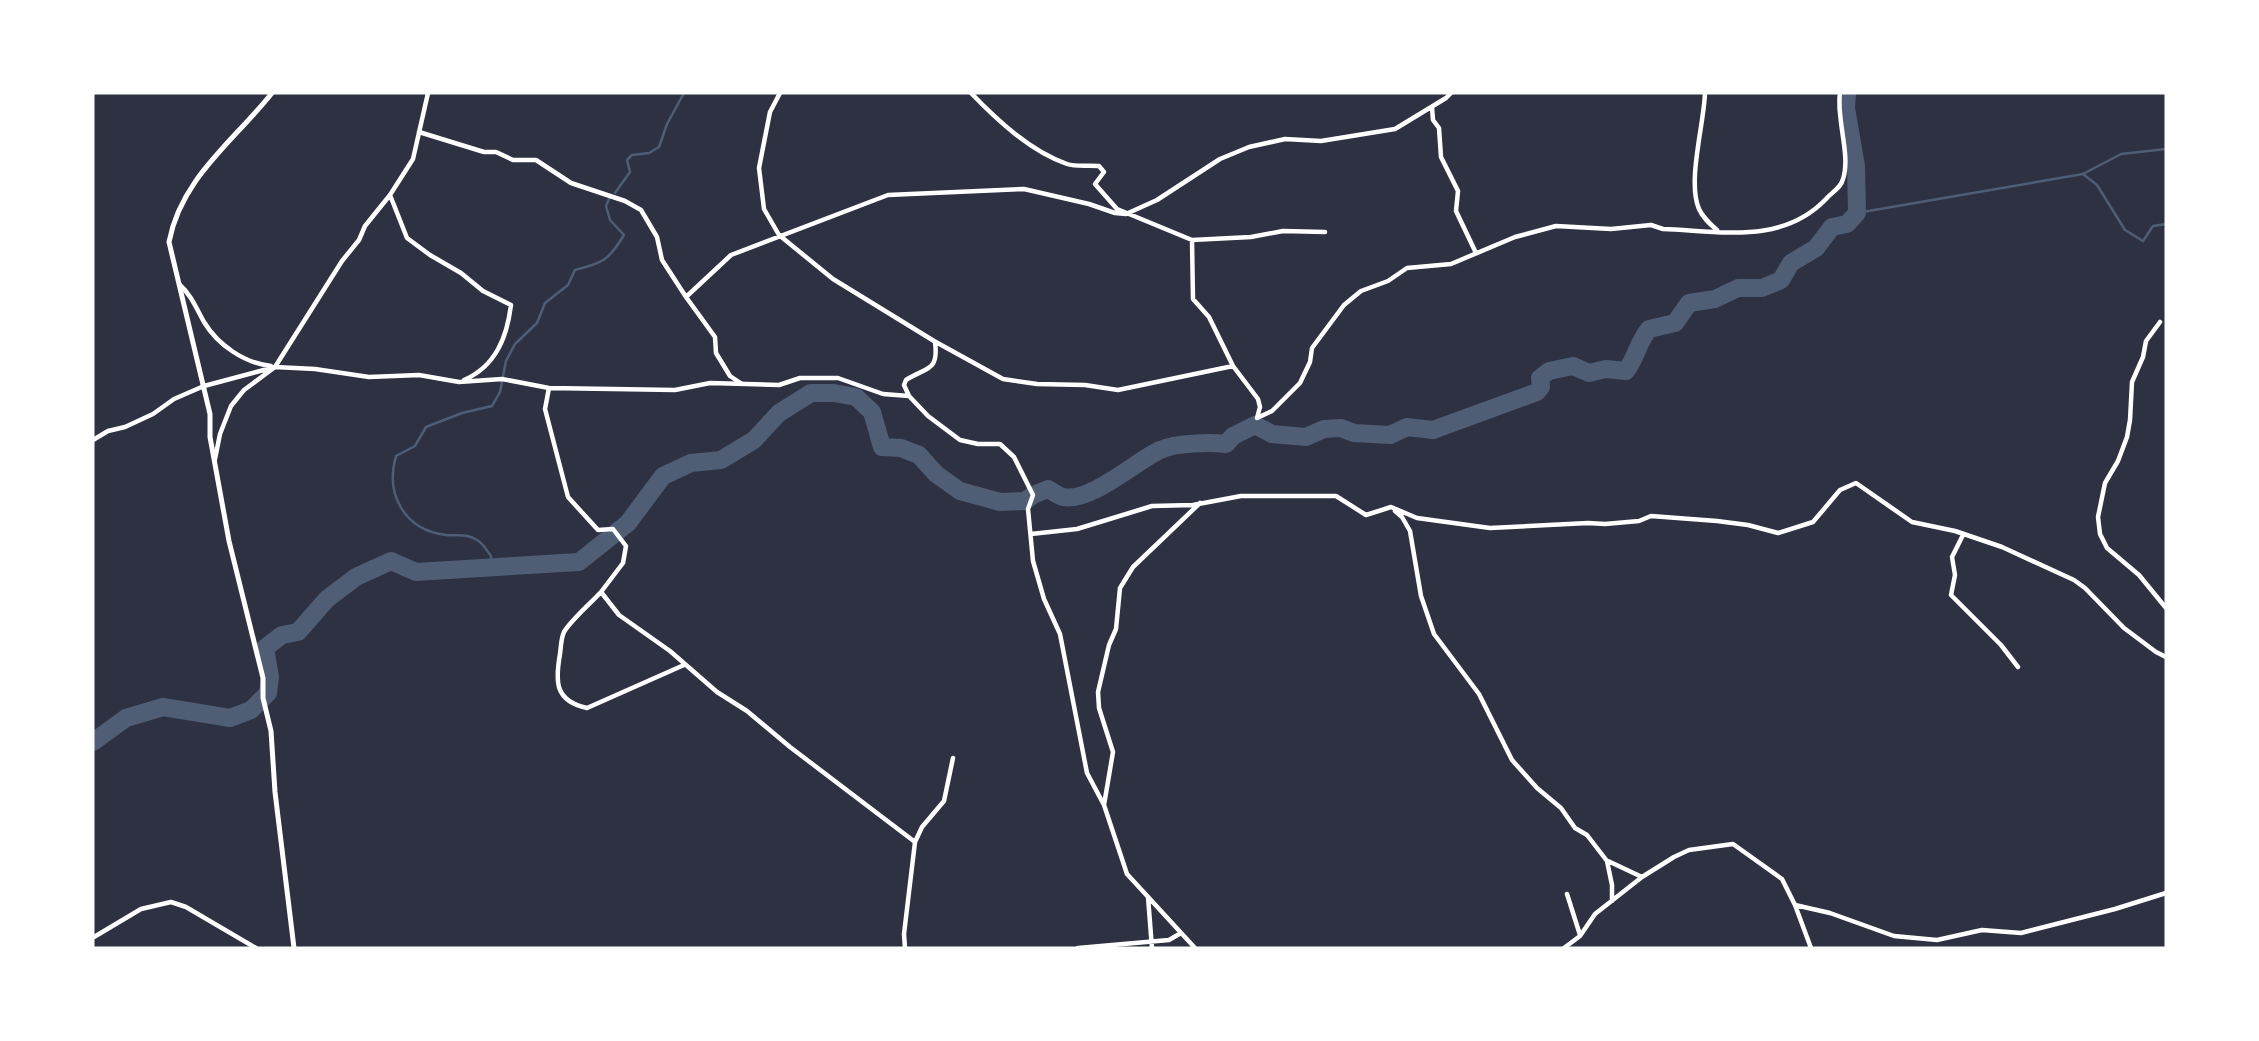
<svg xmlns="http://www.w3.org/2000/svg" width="2259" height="1041" viewBox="0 0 2259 1041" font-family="'IBM Plex Serif',serif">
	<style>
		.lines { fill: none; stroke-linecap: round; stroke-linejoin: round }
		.stream { stroke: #4f5d75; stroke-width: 2.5 }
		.river { stroke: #4f5d75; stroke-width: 18 }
		.minor { stroke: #fff; stroke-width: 4.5 }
		.tertiary { stroke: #fff; stroke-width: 5 }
	</style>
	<rect width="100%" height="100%" fill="#2d3142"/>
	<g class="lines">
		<path class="stream" d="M2083 174 2097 185 2125 230 2143 241 2153 226 2166 224
			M615 193 630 172 627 160 632 155 649 153 659 147 667 124 684 93
			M1857 213 2083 174 2121 154 2166 149
			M490 569 491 556C487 551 483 543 477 540 466 533 458 536 446 535 404 530 385 494 396 456L415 446 426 427 462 413 492 406 500 392 506 361 515 344 537 323 545 303 568 285 575 270C603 263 609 260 624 235L610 220 606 206 609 199"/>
		<path class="river" d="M93 742 126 718 163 707 230 718 251 710 268 693 270 677 265 648 282 635 298 632 327 599 356 577 391 561 416 572 579 562 628 523 663 476 691 463 721 460 754 440 779 413 811 393H834L856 397 872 412 882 447 901 448 919 455 936 474 960 491 1000 502 1025 501 1033 495 1048 489C1052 491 1058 496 1063 497 1090 503 1136 461 1160 450 1175 443 1210 442 1226 444L1233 436 1255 425 1272 434 1306 437 1324 429 1341 428 1354 433 1390 435 1407 427 1433 430 1537 392 1541 387 1540 378 1549 371 1573 366 1589 373 1606 369 1626 371C1636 358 1638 342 1649 329L1675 323 1689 303 1715 299 1738 288H1762L1781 280 1791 263 1816 248 1832 227 1847 224 1857 213 1856 166 1846 108 1847 93"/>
		<path class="minor" d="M780 93 770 112 759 168 764 209 779 235 833 279 934 341 1003 379 1037 384 1085 385 1118 390 1233 366
			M971 93C997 120 1030 151 1067 164 1076 167 1089 165 1099 166L1104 172 1095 184 1117 209 1192 240 1251 237 1283 231 1325 232
			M1705 93C1704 124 1687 182 1699 209 1703 218 1710 224 1717 230
			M1432 107 1433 120 1439 128 1441 157 1458 191 1456 211 1476 253
			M419 132 484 152H496L513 160H536L571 183 625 201 641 210 657 237 662 260 686 297
			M390 195 407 238 430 255 461 273 483 291 511 305C507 337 496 366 464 380
			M1192 240 1193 299 1209 317 1233 366 1258 399 1260 407 1257 418 1272 411 1300 383 1310 362 1312 348 1344 305 1361 291 1388 281 1407 268 1451 264 1515 237 1556 226 1611 229 1651 225 1663 229C1721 231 1782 245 1826 199 1832 192 1841 188 1843 179 1851 155 1836 119 1840 93
			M180 285C192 296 196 308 204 322 218 345 244 363 271 366
			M2160 322 2146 341 2143 357 2132 382 2130 420 2127 437 2118 461 2105 483 2098 517 2100 534 2107 548 2139 575 2166 608
			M742 384 730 376 716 353 715 337 686 297 731 255 888 195 1024 189 1089 204 1115 213 1126 214 1157 200 1220 159 1249 147 1285 139 1321 141 1395 129 1446 98 1451 93
			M549 388 545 409 568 497 598 530 613 529 626 546 623 563 601 592 619 615 670 651 717 692 747 711 790 747 915 842
			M909 396 904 385 906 380C926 367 939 372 935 342
			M93 440 108 431 125 427 153 414 174 399 204 386 275 367 315 369 369 377 419 375 459 382 502 379 549 388 675 390 710 383 779 385 800 378H838L883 394 909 396 928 416 960 440 978 444H1000L1014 457 1033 495 1028 509 1033 561 1044 599 1060 634 1087 773 1104 805
			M215 459 220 434 231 406 244 390 275 367 342 261 359 240 365 226 390 195 413 159 428 93
			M1395 511 1402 517 1410 531 1421 596 1434 634 1479 694 1512 760 1537 788 1561 808 1575 828 1587 835 1607 861 1612 885V901
			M1031 534 1077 529 1152 506 1193 505 1241 496H1336L1366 515 1391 507 1417 518 1490 528 1588 523 1605 524 1639 521 1651 516 1717 521 1748 525 1778 533 1813 522 1840 490 1856 483 1912 522 1955 531 2002 547 2074 580 2085 588 2124 628 2156 652 2166 657
			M1963 535 1952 557 1955 575 1951 595 2001 645 2018 667
			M601 592C591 603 571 620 564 632 561 638 561 647 560 654 555 682 555 701 587 708L684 665
			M1608 861 1642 877
			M1567 894 1580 935
			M1148 897 1152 948
			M1795 905 1830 913 1894 936 1937 940 1982 930 2021 933 2115 909 2166 893
			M94 937 141 909 171 902 186 907 256 948
			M905 948 904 934 915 842 922 827 944 801 953 758
			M1078 948 1169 940 1181 933
			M1195 948 1127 874 1104 805 1113 752 1099 708 1098 692 1109 645 1116 629 1120 588 1133 567 1200 503
			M1564 948 1580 936 1595 914 1642 877 1674 857 1689 850 1733 844 1782 879 1795 905 1811 948"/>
		<path class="tertiary" d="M272 93C234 141 181 178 169 242L210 414V437L229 541 263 678V698L271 731 275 792 294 948"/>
	</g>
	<rect width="2259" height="1041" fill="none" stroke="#ffffff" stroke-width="189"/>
</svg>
